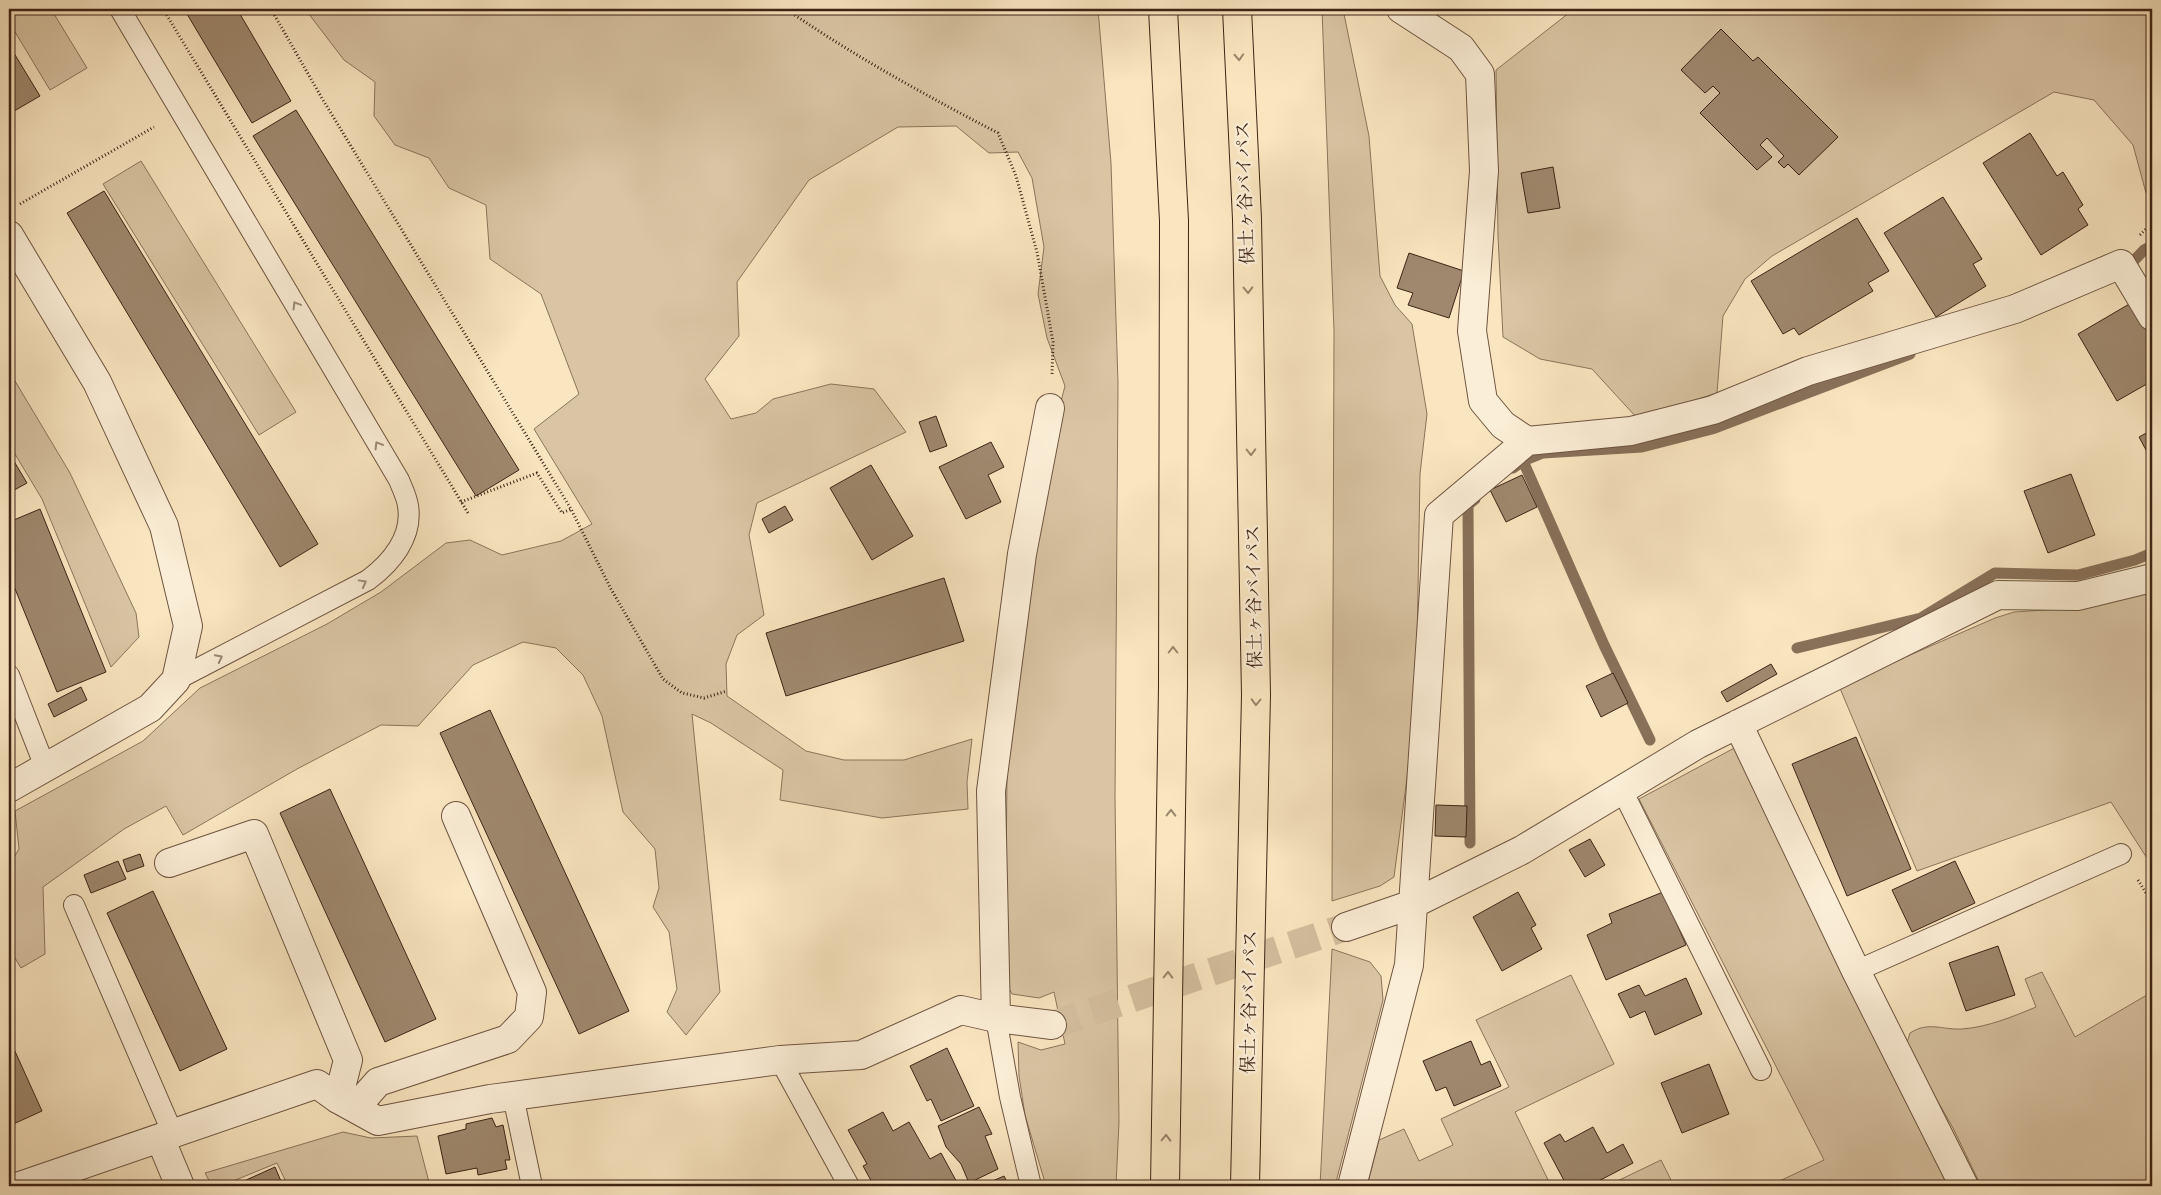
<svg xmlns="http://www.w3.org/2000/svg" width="2161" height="1195" viewBox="0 0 2161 1195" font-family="Alegreya,'Noto Serif JP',serif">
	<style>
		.green { fill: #d9c4a3; stroke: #8c745c }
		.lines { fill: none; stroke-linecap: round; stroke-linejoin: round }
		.stream { stroke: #887059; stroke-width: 11 }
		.building { fill: #9f886e; stroke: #3e2316 }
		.minor-tunnel { stroke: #d4be9e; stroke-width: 28; stroke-dasharray: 28 14; stroke-linecap: butt }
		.service-casing { stroke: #6d5440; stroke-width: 22 }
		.minor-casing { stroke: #6d5440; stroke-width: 30 }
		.motorway-casing { stroke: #3e2316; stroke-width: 30 }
		.path { stroke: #3e2316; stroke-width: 3; stroke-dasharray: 1 2.5; stroke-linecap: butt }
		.service { stroke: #fbeed6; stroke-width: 20 }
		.minor { stroke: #fbeed6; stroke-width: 28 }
		.motorway { stroke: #f9e5c0; stroke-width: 28 }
		.oneway { stroke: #9c846b }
		.oneway2 { stroke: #9c8876 }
		.labels { text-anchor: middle; stroke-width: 5; stroke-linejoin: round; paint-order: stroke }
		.street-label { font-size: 18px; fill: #3e2316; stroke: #fbeed6 }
	</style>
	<rect width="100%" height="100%" fill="#f9e5c0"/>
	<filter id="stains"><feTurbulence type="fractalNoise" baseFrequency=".004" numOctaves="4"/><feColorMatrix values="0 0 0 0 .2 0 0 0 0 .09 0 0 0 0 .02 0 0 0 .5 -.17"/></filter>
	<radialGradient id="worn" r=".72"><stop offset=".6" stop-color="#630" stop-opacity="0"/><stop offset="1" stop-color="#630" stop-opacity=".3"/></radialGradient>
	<path class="green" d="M9 9H51L87 68 50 90 9 22Z
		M305 9H1098L1111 163 1118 383 1115 796 1119 1122 1116 1186H1046L1025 1115 1019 1076 1018 1042 1041 1050 1065 1044 1054 992 1039 998 1012 994 1005 982V960L1007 775 1050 443 1065 386 1047 338 1038 294 1044 247 1032 178 1018 152 989 153 956 126 898 127 809 180 737 282 739 336 705 379 731 419 756 413 773 399 831 384 874 389 906 432 757 503 749 535 764 615 737 635 726 664 727 696 806 751 844 760H904L972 739 967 782 968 809 882 818 780 800 783 770 711 723 692 714 720 992 686 1035 667 1012 677 989 669 932 653 907 659 888 655 849 623 812 602 716 583 675 556 648 523 642 473 665 418 726 381 725 297 769 183 835 166 806 124 829 43 887 45 954 21 968 9 948V865L19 849 15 811 143 741 200 688 327 624 381 592 446 543 470 540 502 555 561 541 592 524 534 429 579 394 541 294 490 259 486 205 449 188 429 158 395 145 374 116 375 82 344 60Z
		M1322 9H1343L1369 136 1380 276 1395 305 1412 324 1427 414 1420 474 1417 648 1408 770 1394 877 1380 886 1332 901 1334 331Z
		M1574 9H2152V215L2133 145 2094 100 2054 92 1772 256 1745 279 1723 316 1717 393 1637 418 1592 369 1540 359 1503 337 1498 236 1496 70Z
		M141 161 296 412 259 435 103 184Z
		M9 371 70 473 136 613 139 637 111 667 42 499 9 444Z
		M2152 587V866L2111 802 1917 871 1839 686 1995 618 2014 612 2061 609Z
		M1740 745 1955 1186H1769L1824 1160 1639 799Z
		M1332 949 1370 962 1381 976 1383 1000 1335 1186H1320Z
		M2042 972 2075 1037 2152 992V1186H1981L1953 1128 1906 1046 1910 1033C1929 1021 1941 1030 1962 1029 1988 1027 2012 1017 2036 1007L2025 979Z
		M1571 975 1614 1064 1515 1112 1551 1186H1367L1379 1140 1404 1129 1419 1161 1453 1145 1441 1119 1509 1087 1476 1020Z
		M343 1132 371 1138 417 1136 430 1186H288L277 1163 221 1186H212L205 1173Z
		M1661 1160 1674 1186H1607Z"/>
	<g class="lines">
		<path class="stream" d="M2124 271 2144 250 2152 246
			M1523 461 1604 645 1650 740
			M1513 468 1523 461 1543 453 1642 447 1712 429 1910 354
			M1797 648 1921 618 1995 573 2078 575 2135 560 2152 553
			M1470 843 1468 505 1475 499"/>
	</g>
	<path class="building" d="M184 9H237L291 101 252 123Z
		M1721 29 1753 61 1758 57 1838 137 1799 175 1788 164 1784 168 1778 162 1784 156 1767 138 1760 145 1772 157 1757 170 1700 113 1720 93 1713 86 1705 93 1681 70Z
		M9 45 40 96 9 114Z
		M296 110 519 470 476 496 253 136Z
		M2030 133 2057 176 2063 172 2083 205 2078 209 2088 225 2041 255 1983 163Z
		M1553 167 1560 208 1528 213 1521 173Z
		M104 191 318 544 280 567 67 213Z
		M1943 197 1982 259 1973 264 1986 286 1936 317 1884 233Z
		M1857 218 1889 271 1868 283 1873 291 1799 335 1794 328 1783 334 1751 281Z
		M1409 253 1464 271 1449 318 1408 305 1413 293 1397 288Z
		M2152 262V277L2146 266Z
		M2131 303 2152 340V381L2117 401 2078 334Z
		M936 416 947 446 930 452 919 422Z
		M2152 430V461L2139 437Z
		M991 442 1004 467 988 475 1001 502 966 519 939 467Z
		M9 453 27 483 9 493Z
		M871 465 913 536 872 560 830 488Z
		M2071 474 2095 535 2048 553 2024 491Z
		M1522 475 1537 507 1506 522 1490 490Z
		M785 506 793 520 769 533 762 519Z
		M40 509 106 672 57 692 9 574V522Z
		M944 578 964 641 786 696 766 633Z
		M1771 664 1777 674 1727 702 1721 692Z
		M1613 673 1628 703 1601 717 1586 686Z
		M81 687 87 700 54 717 48 704Z
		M490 710 629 1011 579 1034 440 733Z
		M1856 737 1911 869 1847 896 1792 764Z
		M330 789 436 1019 385 1042 280 813Z
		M1436 805 1467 806 1466 837 1435 836Z
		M1590 839 1605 865 1585 877 1569 850Z
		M140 854 144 866 127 872 123 860Z
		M118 861 126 879 91 893 84 875Z
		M1955 861 1975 903 1912 932 1892 890Z
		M153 891 227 1049 180 1071 107 913Z
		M1518 892 1536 925 1531 928 1542 949 1502 971 1473 917Z
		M1663 892 1686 945 1606 980 1587 935 1612 923 1609 914Z
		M1998 946 2015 995 1966 1011 1949 963Z
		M1686 978 1702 1014 1655 1035 1645 1011 1630 1018 1618 994 1639 985 1645 996Z
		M9 1038 42 1111 9 1126Z
		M1471 1041 1481 1065 1490 1061 1501 1086 1454 1106 1446 1087 1436 1091 1423 1061Z
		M947 1048 974 1106 941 1121 931 1099 927 1101 910 1066Z
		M1709 1064 1729 1114 1682 1133 1661 1083Z
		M979 1107 992 1134 985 1136 998 1169 969 1183 961 1164 946 1147 938 1126Z
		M883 1112 893 1131 909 1122 930 1159 941 1153 959 1186H874L863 1166 867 1164 848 1130Z
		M492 1118 496 1127 503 1125 510 1160H505L507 1169 478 1175 477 1168 446 1174 438 1136 466 1129V1124Z
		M1593 1127 1607 1153 1623 1144 1633 1163 1589 1186H1567L1544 1143 1560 1134 1565 1142Z
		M275 1167 283 1186H233Z
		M1004 1176 1009 1186H981Z"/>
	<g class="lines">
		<path class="minor-tunnel" d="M1052 1025 1346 927"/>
		<defs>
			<path id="service" d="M120 9 399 480C402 488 407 497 408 506 413 537 391 563 368 580L176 680
				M9 675 45 767
				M1622 790 1761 1070
				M74 905 173 1134
				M1856 971 2121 854
				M996 1018 1010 1097 1031 1186
				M780 1060 849 1186
				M513 1096 532 1186"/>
			<path id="minor" d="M1401 9 1461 48 1480 74 1484 171 1472 331 1483 401 1503 425 1527 441
				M9 235 97 382 164 526 188 626 176 680 150 708 9 788
				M1738 724 1856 971 1964 1186
				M169 863 254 834 348 1060 338 1099
				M1346 927 1413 904 1522 850 1698 744 1998 595 2078 596 2152 578
				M996 1018 991 791 1022 554 1050 408
				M360 1111 364 1098 378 1082 508 1039 529 1017 532 992 456 816
				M160 1138 180 1186
				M20 1186 317 1084 338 1099 378 1121 490 1099 780 1060 861 1055 961 1010 996 1018 1052 1025
				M1352 1186 1409 965 1439 515 1527 441 1631 431 1713 410 1808 371 2015 309 2121 264 2152 316"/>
			<path id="motorway" d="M1163 9 1174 221 1173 686 1165 1186
				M1237 9 1247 219 1256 695 1245 1186"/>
		</defs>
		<use href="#service" class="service-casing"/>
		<use href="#minor" class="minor-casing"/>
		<use href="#motorway" class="motorway-casing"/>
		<path class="path" d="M163 9 468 513
			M271 9 323 100 571 509 611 589 663 679 682 693 704 698 727 691
			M786 9C854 56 925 95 998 133L1016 176 1037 252 1053 342 1052 375
			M20 204 154 127
			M2140 235 2149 226 2152 142
			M461 502 537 473 562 513 571 509
			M2138 880 2152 903"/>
		<use href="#service" class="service"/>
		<use href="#minor" class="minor"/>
		<use href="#motorway" class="motorway"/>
	</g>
	<defs><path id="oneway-chevron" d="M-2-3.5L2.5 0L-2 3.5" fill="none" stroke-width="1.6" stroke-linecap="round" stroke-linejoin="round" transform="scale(1.25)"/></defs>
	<g class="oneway">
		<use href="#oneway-chevron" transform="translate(1239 57) rotate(87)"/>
		<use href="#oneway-chevron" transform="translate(1248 290) rotate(89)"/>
		<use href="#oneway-chevron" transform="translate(1251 452) rotate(89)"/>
		<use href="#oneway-chevron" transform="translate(1173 650) rotate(-90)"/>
		<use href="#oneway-chevron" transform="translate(1256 702) rotate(91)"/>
		<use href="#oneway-chevron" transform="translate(1171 813) rotate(-89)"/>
		<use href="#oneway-chevron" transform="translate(1168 975) rotate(-89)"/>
		<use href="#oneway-chevron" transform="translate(1166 1138) rotate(-89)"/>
	</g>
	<g class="oneway2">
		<use href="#oneway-chevron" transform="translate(296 305) rotate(-121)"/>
		<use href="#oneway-chevron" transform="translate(378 445) rotate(-121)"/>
		<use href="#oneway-chevron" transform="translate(363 583) rotate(-29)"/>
		<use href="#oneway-chevron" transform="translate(219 658) rotate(-27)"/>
	</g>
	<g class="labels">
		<g class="street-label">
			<text transform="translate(1245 193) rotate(-92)" y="6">保土ヶ谷バイパス</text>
			<text transform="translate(1254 597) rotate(-91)" y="6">保土ヶ谷バイパス</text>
			<text transform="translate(1249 1002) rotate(-89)" y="6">保土ヶ谷バイパス</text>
		</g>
	</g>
	<rect width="2161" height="1195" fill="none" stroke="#f9e5c0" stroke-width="30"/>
	<rect x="10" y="10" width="2141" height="1175" fill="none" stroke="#3e2316" stroke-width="2.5"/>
	<rect x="15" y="15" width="2131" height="1165" fill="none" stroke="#3e2316"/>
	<rect width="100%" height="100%" filter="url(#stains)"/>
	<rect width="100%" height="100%" fill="url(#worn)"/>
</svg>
